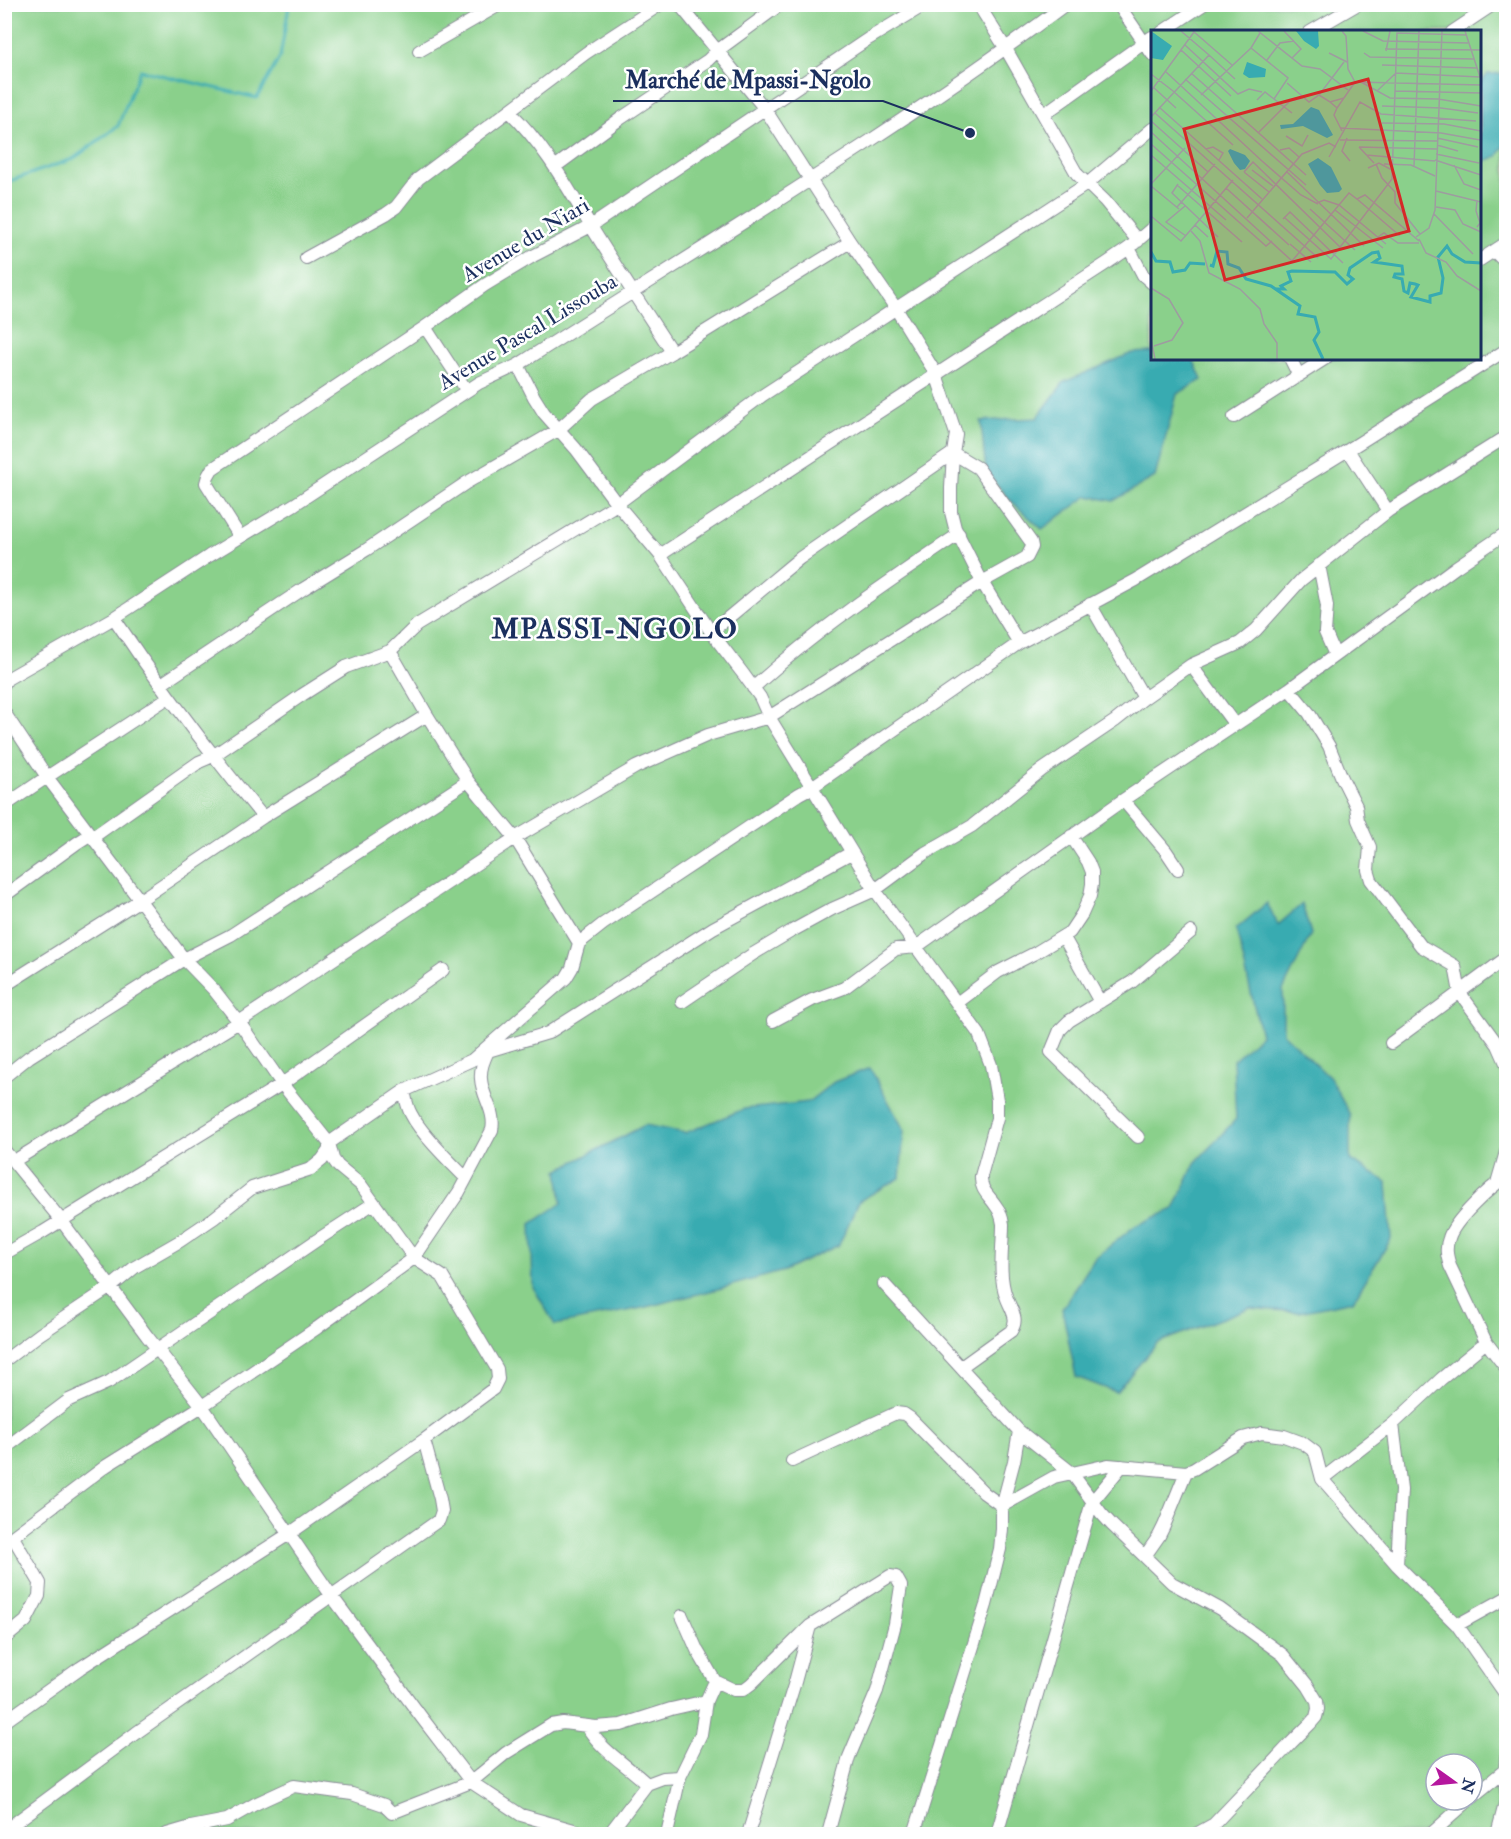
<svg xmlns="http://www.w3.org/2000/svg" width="1511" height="1839" viewBox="0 0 1511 1839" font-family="'IM FELL Double Pica',serif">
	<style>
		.green { fill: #8ad08b; stroke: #528074; stroke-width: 1.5; fill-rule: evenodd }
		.water { fill: #38abb1; stroke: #2a6d88; stroke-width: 1.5 }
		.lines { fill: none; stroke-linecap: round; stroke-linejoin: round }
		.stream { stroke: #38abb1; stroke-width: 3 }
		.minor-casing { stroke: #888a95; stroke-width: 14 }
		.minor { stroke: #fff; stroke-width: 12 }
		.labels { text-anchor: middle; stroke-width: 5; stroke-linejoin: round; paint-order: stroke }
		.street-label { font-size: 22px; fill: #1b2f5e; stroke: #fff }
		.district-label { font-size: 28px; font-weight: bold; letter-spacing: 1.5px; fill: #1b2f5e; stroke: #fff }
		.inset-river { fill: none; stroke: #38abb1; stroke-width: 3 }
		.inset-road { fill: none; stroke: #9e9ca0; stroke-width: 1.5 }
		.view { fill: #d62828; fill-opacity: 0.15; stroke: #d62828; stroke-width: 3 }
		.inset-edge { fill: none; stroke: #1b2f5e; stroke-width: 3 }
		.leader { fill: none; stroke: #1b2f5e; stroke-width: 2 }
		.callout-dot { fill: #1b2f5e; stroke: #fff; stroke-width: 2 }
		.callout-label { font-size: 24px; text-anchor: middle; font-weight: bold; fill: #1b2f5e; stroke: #fff; stroke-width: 5; stroke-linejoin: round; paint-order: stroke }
	</style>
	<rect width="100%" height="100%" fill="#fff"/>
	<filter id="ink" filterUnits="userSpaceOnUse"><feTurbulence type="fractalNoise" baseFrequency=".0167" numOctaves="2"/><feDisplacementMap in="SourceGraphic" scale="12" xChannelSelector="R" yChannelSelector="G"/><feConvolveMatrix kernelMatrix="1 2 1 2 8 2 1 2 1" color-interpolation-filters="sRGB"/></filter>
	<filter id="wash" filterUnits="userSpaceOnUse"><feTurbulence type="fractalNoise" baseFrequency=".008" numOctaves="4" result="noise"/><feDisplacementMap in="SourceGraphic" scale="24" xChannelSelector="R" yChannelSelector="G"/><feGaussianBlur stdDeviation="1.35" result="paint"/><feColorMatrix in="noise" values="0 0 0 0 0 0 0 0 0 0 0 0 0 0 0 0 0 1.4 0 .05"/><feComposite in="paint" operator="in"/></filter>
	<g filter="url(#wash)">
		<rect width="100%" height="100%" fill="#f5e4cc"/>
		<path class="green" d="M5 5H1506V1834H5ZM1152 32H1480V358H1152ZM1436 1764H1472V1800H1436Z"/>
		<path class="water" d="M1506 73V143L1498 156 1480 163V83L1488 74Z
			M1152 352V358L1193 359 1202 380 1177 394 1155 477 1113 501 1088 496 1042 529 1012 502 986 472 981 421 1037 418 1064 382 1132 353Z
			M1267 903 1278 925 1302 904 1311 934 1283 990V1033L1330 1078 1350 1115V1160L1387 1182 1391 1239 1353 1301 1299 1312 1249 1308 1157 1343 1116 1392 1076 1377 1062 1309 1095 1258 1135 1226 1174 1209 1195 1163 1236 1119 1233 1060 1261 1035 1236 929Z
			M870 1068 904 1130 900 1178 859 1201 839 1245 784 1271 722 1288 642 1308 555 1325 533 1287 531 1224 562 1203 558 1170 645 1125 685 1133 744 1109 808 1102 834 1082Z"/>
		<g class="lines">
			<path class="stream" d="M4 183 73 159 118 126 140 70 257 98 280 57 289 6 287 4"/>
		</g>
	</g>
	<g filter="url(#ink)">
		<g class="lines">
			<defs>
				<path id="minor" d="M679 4 765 109 850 242 895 307 936 374 956 434 953 453 951 488V512L955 528 982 582 1019 643
					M978 4 1006 49 1077 174 1105 201 1138 241
					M1118 4 1152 54
					M1162 32 1204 4
					M1310 32 1358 4
					M1452 32 1494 4
					M419 51 501 4
					M509 111C545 146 566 185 592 228 618 270 645 311 672 352
					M1044 114 1152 37
					M556 166 620 119 708 60 717 51 781 4
					M1129 248 1143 275 1152 283
					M1494 251 1506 263
					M306 258 386 214 396 207 418 179 586 53 661 4
					M1480 260 1506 243
					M425 327 467 391
					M1290 358 1299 376
					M518 365 534 397 544 413 576 449 617 504 660 555 711 632 744 675 760 697 769 717 875 890 979 1034 991 1065 997 1100V1118L981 1176C980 1190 989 1195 996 1206 1000 1211 1002 1217 1003 1224 1003 1247 998 1274 1006 1296 1010 1309 1020 1318 1011 1331L961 1367
					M1234 417 1326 358
					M1348 450 1388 511
					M240 537 206 483 208 476 212 469 425 327 485 285 533 256 591 226 868 39 926 4
					M660 555 1107 263 1129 248 1152 228
					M1319 565 1327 606 1325 632 1335 655
					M1090 604 1144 698
					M114 618C160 687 210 753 263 817
					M711 632 800 558 953 453
					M1191 665 1235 725
					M4 684 7 679 114 618 209 556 295 504 479 383 518 365C702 247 891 135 1066 4
					M160 685 303 589 366 550 466 483 558 430 592 399 672 352 850 242
					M753 688C816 630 888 582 959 534
					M1289 689 1309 713 1329 746 1342 778 1356 806 1358 820 1370 847 1368 870 1371 880 1421 946 1455 966 1460 993 1498 1045 1506 1063
					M4 712 47 777 184 959 214 990 239 1022 282 1084 329 1143 333 1159 338 1166 361 1185 414 1258 442 1276 497 1369 498 1379 493 1389 424 1440 440 1499 442 1511 439 1520 136 1733 4 1831
					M468 781 515 838 579 943
					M1123 800 1166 851 1178 869
					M4 806 47 777 169 697
					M4 896 77 843 88 836 93 837 199 762 213 756 302 695 346 667 390 651 417 625 617 504 763 395 1087 184 1152 129
					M1063 936 1100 1002
					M4 986 140 900 263 817 427 715
					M682 1002 753 954 790 932 832 909 875 890 925 853 972 826 1042 770 1115 721 1144 698 1191 665 1240 643 1256 630 1301 580 1388 511 1506 437
					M957 1003 998 972 1037 952 1070 932 1082 914 1090 896 1092 884V872L1088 862 1071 836
					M773 1021 812 1000 844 988 896 949 916 947 1123 800 1289 689 1456 567 1506 533
					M1391 1043 1506 958
					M472 1060 566 978 572 968 579 943 603 924 799 794 812 787 1019 643 1136 580 1348 450 1506 350
					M4 1077 29 1057 184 959 231 935 468 781 427 715 390 651
					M404 1091C406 1099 407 1107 411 1114 421 1134 450 1162 466 1178
					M1138 1137 1051 1052 1060 1030 1069 1021 1132 982 1191 932
					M4 1150 61 1220 147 1336 202 1406 331 1595 422 1718 471 1782 521 1815 588 1834
					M14 1161 239 1022 515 838 636 767 708 735 769 717 982 582 1027 557 1032 547 1031 542 978 468 953 453
					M1497 1183 1506 1152
					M4 1254 43 1232 282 1084 443 970
					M884 1284 1019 1431 1071 1472 1101 1513 1112 1525 1172 1583 1220 1609 1283 1655 1308 1686 1317 1701 1318 1709 1316 1717 1310 1724 1291 1743 1214 1824 1196 1834
					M1486 1342 1506 1368
					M4 1361 40 1334 112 1286 135 1267 180 1241 214 1218 252 1188 311 1169 322 1160 329 1150V1143L404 1091 472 1060 488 1051 548 1033 713 928 851 853
					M4 1449 69 1400 109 1382 317 1240 374 1203
					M792 1461 896 1413 904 1414 910 1418 984 1493 1002 1506 1054 1477 1108 1465 1186 1472 1194 1469 1243 1438 1262 1433 1284 1436 1303 1443 1315 1452 1322 1479 1393 1424
					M1322 1479 1397 1565 1457 1625 1506 1695
					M4 1543 106 1466 202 1406 317 1328 414 1258 459 1192 492 1130C496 1111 482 1097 481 1079 480 1069 484 1060 488 1051
					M1145 1556 1159 1536 1164 1526 1186 1472
					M1397 1565 1401 1490 1393 1424 1441 1379 1486 1342 1450 1266C1447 1256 1445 1248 1449 1238 1454 1221 1490 1187 1506 1177
					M682 1616 697 1650 715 1681 734 1690H743L751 1684 810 1626 890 1576 896 1577 901 1586 895 1624 877 1691 849 1757 828 1834
					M1457 1625 1506 1598
					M4 1639 26 1621 39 1596 40 1583 13 1537
					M4 1722 80 1668 289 1534 424 1440
					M587 1726C601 1751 626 1764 647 1784
					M1506 1758 1505 1770 1506 1792
					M1472 1797 1505 1770
					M167 1834 191 1827 227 1820 255 1804 294 1786 352 1794 384 1805 392 1813 471 1782 506 1753 551 1725 563 1723 596 1727 621 1725 671 1709 706 1701
					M609 1834 647 1784 663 1778 680 1777 701 1734 706 1701 715 1681
					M667 1834 680 1777
					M748 1834 795 1682 810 1626
					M914 1834 986 1605 1000 1549 1002 1529V1506L1014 1461 1019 1431
					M997 1834 1092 1502 1122 1466
					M1431 1834 1469 1800
					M1497 1834 1506 1800"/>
			</defs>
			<use href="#minor" class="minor-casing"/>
			<use href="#minor" class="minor"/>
		</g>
	</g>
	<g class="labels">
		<g class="street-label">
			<text transform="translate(525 239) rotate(-31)" y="8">Avenue du Niari</text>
			<text transform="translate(527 331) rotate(-31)" y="8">Avenue Pascal Lissouba</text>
		</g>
		<g class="district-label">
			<text x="615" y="638">MPASSI-NGOLO</text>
		</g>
	</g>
	<g transform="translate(1151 30)">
		<rect width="330" height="330" fill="#f5e4cc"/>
		<path d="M0 1H330V329H0Z" fill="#8ad08b"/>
		<path d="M0 1 21 16 12 30 0 28ZM145 1H167L168 16 165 19 153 11ZM96 32 115 39 114 47 98 48 92 44ZM160 77 168 80 182 105 176 108 152 96 130 99 129 95 142 94ZM79 119 94 125 99 131 94 139 89 140 83 133 77 121ZM167 128 180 137 191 159 188 162 176 163 169 155 157 134Z" fill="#38abb1"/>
		<path class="inset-river" d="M0 222 5 231 19 232 22 242 34 240 39 233 54 234M59 235 62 236 66 221 76 222 77 234 88 238 95 249 120 256 149 276 147 284 164 287 168 302 163 310 172 329M125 259H133L130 256 140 251 137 242 141 241 184 242 196 254 202 249 197 245 199 238 221 223 227 222 229 228 223 232 251 236 252 244H244L243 247 251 249 253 261 257 263 259 253 264 254 267 255 260 267 279 272V266L290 263 292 248 287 227 296 216 301 224 314 232 330 233"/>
		<path class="inset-road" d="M42 1 81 35M107 1 151 36 169 39 197 60M133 1 150 19 141 28M191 1 195 6 197 39 204 52 330 55M212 1 232 11 317 13M314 1 329 47M34 15 87 64 98 59 111 62M100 18 137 48 123 69M234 19 330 20M30 20 80 66M235 21 239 1M178 23 196 32M213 23 219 27 323 29M58 25 84 49M116 30 129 13 143 11M231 35 326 38M15 42 111 131 150 165 167 174M40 43 155 145M0 44 22 61M34 49 155 155M210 52 239 68 287 69 330 76M136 53 158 72 168 65 179 72 193 68M2 57 25 78M0 61 43 2M22 61 82 115M226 61 245 43 329 47M244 61 330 63M50 65 100 18 109 3M168 65 193 32M106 70 114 62 141 83M179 72 186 78 183 85 191 101M231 76 290 78 327 83M8 77 111 169M186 78 204 52M4 83 167 228M0 87 58 25 30 1M0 91 57 142M231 93 293 94 330 101M190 98 290 103 329 110M0 102 141 231 198 163 206 169 214 165 268 211M108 102 139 71 152 68M135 106 151 116 157 105M196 108 191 121 199 131M286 108 327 117M189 110 286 111M0 114 115 216 121 211M286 115 307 121M208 117 286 119M208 117 223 133M55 119 62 117 72 123 68 130M129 120 138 118 148 127M285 124 328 133M0 125 75 190M215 125 284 131M178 127 209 72 230 84 325 91M284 130 330 145M225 134 231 148 244 162V173L269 204M233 134 260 135 284 146M303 135 313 154 330 160M263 136 268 1M217 138 228 133 241 140M101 140 122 156M93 142 102 132 189 217M93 142 118 162M136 142 213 216M0 154 34 118M27 154 21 163 67 207M26 155 91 212M0 156 28 179M75 158 138 215M285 161 330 172M206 169 249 206M166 173 173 170 188 175 235 214M34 176 15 192 35 206M26 177 64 134M285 177 304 180 312 194 330 202M159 179 204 220M184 180 232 218M283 184 322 224M0 186 30 211 44 195M96 188 151 124 178 113 185 117M134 188 180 229 241 149 246 3 315 5M132 189 139 182 192 233M326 197 329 193 325 181 326 170M40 201 49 211 58 243 89 259 109 279 113 294 126 313V329M57 207 44 195 82 150M227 207 233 203 247 213H268M265 207 278 198 284 180 291 1M268 209 275 223 295 232 306 246 330 261M139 214 160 232M0 258 18 269 32 293 21 310 3 316M0 309 4 329"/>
		<path class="view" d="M217 49 258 201 74 250 33 99Z"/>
		<rect width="330" height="330" class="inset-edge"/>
	</g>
	<path class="leader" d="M970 133L883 101H613"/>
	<circle class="callout-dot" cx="970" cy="133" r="6"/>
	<g class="callout-label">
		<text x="748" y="88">Marché de Mpassi-Ngolo</text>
	</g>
	<rect width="1511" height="1839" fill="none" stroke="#fff" stroke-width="24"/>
	<g transform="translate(1454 1782) rotate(105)"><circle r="28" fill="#ffffff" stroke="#a4acbf" stroke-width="1.5"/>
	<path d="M0-4.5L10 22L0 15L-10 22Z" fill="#b5179e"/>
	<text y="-9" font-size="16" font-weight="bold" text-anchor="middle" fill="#1b2f5e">N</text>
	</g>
</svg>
